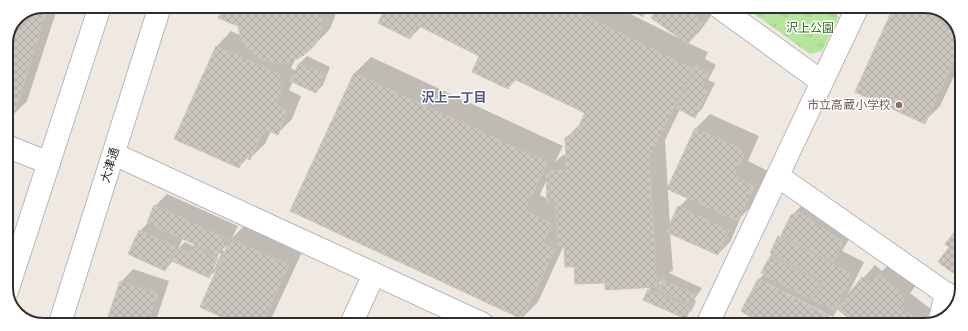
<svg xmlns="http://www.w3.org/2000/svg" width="968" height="331" viewBox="0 0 968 331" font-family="'PT Sans Narrow','Noto Sans JP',sans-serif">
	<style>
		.park { fill: url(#park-tufts) }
		.shadow { fill: #0003; fill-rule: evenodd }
		.building { fill: url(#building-cross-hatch); stroke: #cbc5ba }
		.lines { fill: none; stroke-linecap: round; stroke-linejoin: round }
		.street-casing { stroke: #b4b7c1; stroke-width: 24 }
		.secondary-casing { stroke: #b4b7c1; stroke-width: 24 }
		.street { stroke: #fff; stroke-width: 22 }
		.secondary { stroke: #fff; stroke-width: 22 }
		.education-dot { fill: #8d6e63; stroke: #fff; stroke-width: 1.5 }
		.labels { text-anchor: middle; stroke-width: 3; stroke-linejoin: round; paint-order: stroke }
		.park-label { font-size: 12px; fill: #2c6e1b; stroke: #fff }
		.education-label { font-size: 12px; fill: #785e54; stroke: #fff; text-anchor: end }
		.street-label { font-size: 12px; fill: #2e2e2e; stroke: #fff }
		.neighbourhood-label { font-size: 13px; font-weight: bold; fill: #4d5680; stroke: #fff }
		.rim { fill: none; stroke: #2e2e2e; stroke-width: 2 }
	</style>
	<defs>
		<pattern id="park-tufts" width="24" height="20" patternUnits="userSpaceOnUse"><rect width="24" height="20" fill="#b6e59e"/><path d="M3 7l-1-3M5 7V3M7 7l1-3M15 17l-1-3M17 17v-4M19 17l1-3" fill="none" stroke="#9dc588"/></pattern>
		<pattern id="building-cross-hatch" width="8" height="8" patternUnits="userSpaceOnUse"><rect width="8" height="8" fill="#cbc7bf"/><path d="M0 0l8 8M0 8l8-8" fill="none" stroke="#afaba4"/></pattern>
	</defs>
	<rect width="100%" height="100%" fill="#efe9e1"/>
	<path class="park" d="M746 8H835L838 18 822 51 810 54Z"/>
	<path class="shadow" d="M44 6H58L27 101 12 116 6 41 17 17Z
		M224 6 336 7 335 16 330 29 304 55 294 59 295 60 291 68 296 71 300 63 307 56 330 67 323 85 316 92 293 81 289 90 301 96 292 119 277 134 271 131 265 144 250 158 248 157 239 167 175 138 217 46 231 31 242 36 239 25Z
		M387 7H616L679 38 659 7H713L716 9 700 31 688 43 708 52 705 59 716 65 708 80 715 83 702 109 695 116 680 109 665 140 670 226 679 207 688 198 695 129 710 114 759 136 748 161 768 171 752 205 741 217 730 242 718 254 670 233 673 270 669 273 702 288 694 300 696 301 692 310 685 317 649 290 652 286 606 282 575 266 565 243 538 302 522 318 291 211 355 73 371 57 563 146 555 162 563 155H566V138L581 123 586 113 517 79 508 88 481 55 422 26 410 38 379 23ZM547 179 548 199 540 195ZM664 278 661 285 659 284Z
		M628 7H651L642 16Z
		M895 8H936L954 20 962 41V59L940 106 924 122 857 92Z
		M6 147 14 151 6 169Z
		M167 194 238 226 232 238 246 224 303 250 272 317 266 324H238L219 267 209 277 173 261 165 270 140 231 147 224 155 206ZM183 238 195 244 193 246 185 242 178 249ZM229 243 226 252 222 250ZM219 253 221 254 214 270H212Z
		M804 203 854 230 842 251 864 262 847 296 875 265 882 271 891 263 917 284 910 293 932 310 921 325H849L853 321 838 308 833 317 761 280V282L832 319 829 325H746L750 315 758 280 764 274 762 273 791 216Z
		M961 226 960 277 940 261 951 247 946 244Z
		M133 269 169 281 155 323H107L121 282Z"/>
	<path class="building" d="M44 6H48L13 117 6 115V41L17 17Z
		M223 6 319 7 322 17 321 32 315 45 304 55 291 62 276 63 262 59 250 51 241 39 238 26 218 18Z
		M386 7H567L693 69 649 157 657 287 605 290V283L575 284 574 267H565L564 246H558L555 203H547L546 171 566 170 565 138 576 132 585 113 514 79 508 89 472 72 479 56 417 25 410 39 378 23Z
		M626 7H648L643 17Z
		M658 7H685L704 22 688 44 651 18Z
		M893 8H936L954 20 962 41 925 124 855 92Z
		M216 46 281 75 277 83 283 86 275 105 287 110 278 135 264 129 250 160 244 157 239 168 174 139Z
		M299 63 324 74 316 93 290 81Z
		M696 65 709 72 702 87 708 90 695 118 676 108Z
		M354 73 547 162 525 211 552 224 543 243 555 249 522 319 290 211Z
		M695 128 745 151 734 176 754 186 738 221 667 189Z
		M154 205 226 238 218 255 147 223Z
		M678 206 729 230 718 255 666 232Z
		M800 212 843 242 833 262 781 235 791 215Z
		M139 230 176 247 165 271 128 254Z
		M956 230 961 232 960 278 938 262 949 247 945 244Z
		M778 236 853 275 834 311 813 300 823 281 770 253Z
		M230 239 289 265 262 324H236L200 307Z
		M191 246 218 258 209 278 172 261 178 248 188 253Z
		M770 256 820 282 811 300 761 273Z
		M878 274 906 296 899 305 921 323 919 325H857L837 309 862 277 871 284Z
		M758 279 829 316 824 325H745L749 316 741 311Z
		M663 280 696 295 691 305 658 290Z
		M120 281 158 293 148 323H106Z
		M648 289 690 308 686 319 643 300Z"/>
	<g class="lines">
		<defs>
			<path id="street" d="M719 7 822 82
				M6 146 49 163
				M114 154 483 324
				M778 176 958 302
				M940 320 946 293
				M351 324 374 274
				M707 325 857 8"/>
			<path id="secondary" d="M7 291 100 6
				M60 323 160 6"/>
		</defs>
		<use href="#street" class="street-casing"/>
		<use href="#secondary" class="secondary-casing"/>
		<use href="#street" class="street"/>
		<use href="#secondary" class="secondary"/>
	</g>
	<circle class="education-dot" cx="899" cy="105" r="4"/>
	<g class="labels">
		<g class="park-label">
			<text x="810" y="32">沢上公園</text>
		</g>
		<g class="education-label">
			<text x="891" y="109">市立高蔵小学校</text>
		</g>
		<g class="street-label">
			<text transform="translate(110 165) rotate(-73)" y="4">大津通</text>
		</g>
		<g class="neighbourhood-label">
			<text x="454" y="102">沢上一丁目</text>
		</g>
	</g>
	<path d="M0 0H968V331H0ZM43 13H925A30 30 0 0 1 955 43V288A30 30 0 0 1 925 318H43A30 30 0 0 1 13 288V43A30 30 0 0 1 43 13Z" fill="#fff" fill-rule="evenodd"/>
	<path class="rim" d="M43 13H925A30 30 0 0 1 955 43V288A30 30 0 0 1 925 318H43A30 30 0 0 1 13 288V43A30 30 0 0 1 43 13Z"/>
</svg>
